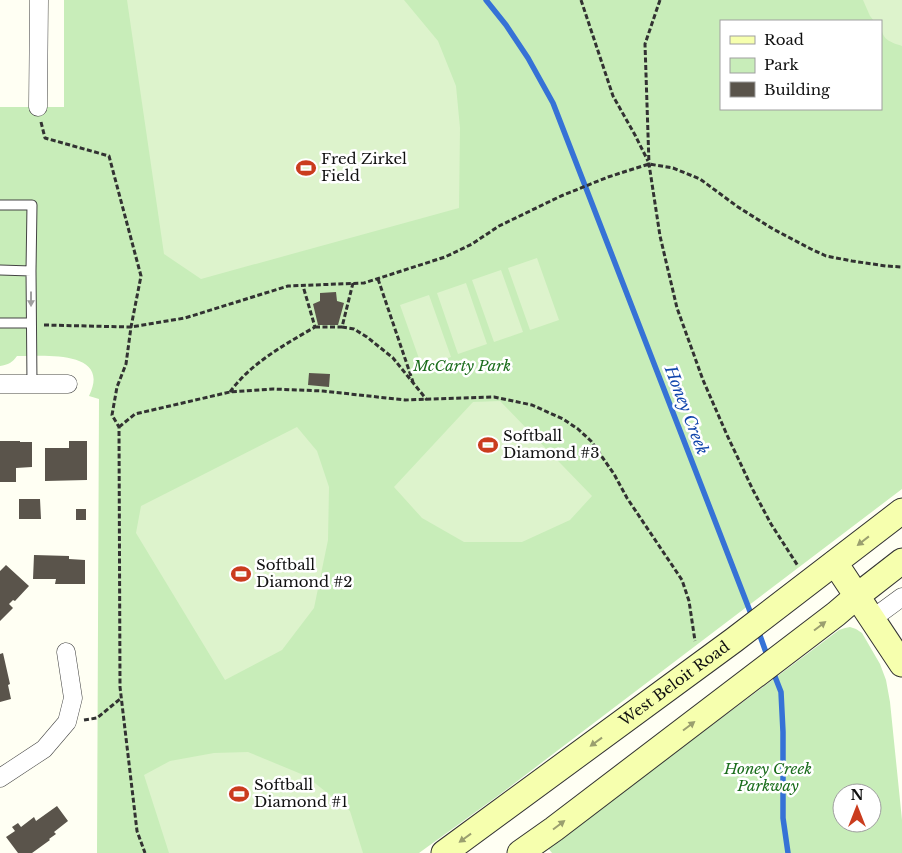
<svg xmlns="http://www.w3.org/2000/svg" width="902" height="853" viewBox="0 0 902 853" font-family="'Libre Baskerville',serif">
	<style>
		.green { fill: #c8edb9; fill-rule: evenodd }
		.pitch { fill: #ddf3cc }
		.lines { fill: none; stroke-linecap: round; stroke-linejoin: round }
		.stream { stroke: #3672d6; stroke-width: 5.5 }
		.building { fill: #5a544b }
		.lane-casing { stroke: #434343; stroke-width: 11 }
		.street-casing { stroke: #434343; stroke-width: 19 }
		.secondary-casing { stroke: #323232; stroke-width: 27 }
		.path { stroke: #323232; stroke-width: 3; stroke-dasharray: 5 2.5; stroke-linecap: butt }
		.lane { stroke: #fff; stroke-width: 9 }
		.street { stroke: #fff; stroke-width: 18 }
		.secondary { stroke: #f6ffae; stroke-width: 25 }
		.oneway { fill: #9f9f9f }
		.oneway2 { fill: #9a9f6f }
		.labels { text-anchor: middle; stroke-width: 5; stroke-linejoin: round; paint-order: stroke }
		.poi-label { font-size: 15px; fill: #101010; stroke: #fff; text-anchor: start }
		.park-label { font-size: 15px; font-style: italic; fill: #1b6d1c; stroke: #fff }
		.street-label { font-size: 15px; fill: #101010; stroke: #fff }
		.water-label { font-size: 16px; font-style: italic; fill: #0f44ab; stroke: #fff }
	</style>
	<rect width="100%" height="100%" fill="#fffff3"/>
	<path class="green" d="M64 0H902V489L499 795 419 853H97L99 399 89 396C112 349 43 356 17 356 13 362 8 365 0 366V107H64ZM721 21H881V109H721Z
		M850 627 856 629 862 633 880 664 886 680 890 702 902 820V853H552L548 848 839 630 845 628ZM842 793H872V823H842Z"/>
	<path class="pitch" d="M127 0H404L438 41 456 86 460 128 459 208 201 279 164 254Z
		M863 0H902V46C887 41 881 39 881 21H874L870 16Z
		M537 258 559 320 530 330 508 268Z
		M501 270 523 332 494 342 472 280Z
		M466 283 487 344 458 354 437 293Z
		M429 295 451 357 422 367 400 305Z
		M500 401 592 496 570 520 522 542H464L422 518 394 487 473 402Z
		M297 427 317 451 329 487 328 540 314 608 282 650 225 680 136 533 141 506Z
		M248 752 306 776 350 811 363 853H169L144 775 170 761 214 753Z"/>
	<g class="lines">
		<path class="stream" d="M486 0 506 25 528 58 553 103 753 619
			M758 630 768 658
			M772 669 781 692 783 732V818L788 853"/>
	</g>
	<path class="building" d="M336 292 337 301 344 303 338 325H318L313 304 320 301V293Z
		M309 373 330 374 329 387 308 385Z
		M0 441H20V442H32V467L16 468V482H0Z
		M69 441H87V480L45 481V448H69Z
		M19 499H40L41 519H19Z
		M76 509H86V520H76Z
		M34 555 69 556V559L85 560V584H55L56 579H33Z
		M6 565 29 586 15 601 13 600 9 604 13 608 0 621V571Z
		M3 653 10 684 8 685 11 699 0 702V654Z
		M57 806 68 821 54 832 56 834 49 839 50 840 32 853H18L6 837 15 831 12 827 18 823 21 827 34 817 36 821Z"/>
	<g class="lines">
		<defs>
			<path id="lane" d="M0 205H32L31 271
				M0 270 31 271 32 384
				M0 323H31"/>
			<path id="street" d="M38 107 39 0
				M0 384H68
				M872 619 902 597
				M0 778 44 749 67 722 73 698 66 652"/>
			<g id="secondary">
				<path d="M835 563 902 664"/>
				<path id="s1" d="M444 853 734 640 902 511"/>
				<path d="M520 853 554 829 836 614 857 596 902 561"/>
			</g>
		</defs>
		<use href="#lane" class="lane-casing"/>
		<use href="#street" class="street-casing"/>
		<use href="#secondary" class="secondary-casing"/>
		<path class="path" d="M581 0 613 96 635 135 648 161
			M660 0 645 44 649 164 660 236 677 308 703 380 727 435 753 490 771 524 798 566
			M41 122 45 138 109 156 141 276 131 327 126 364 117 387 112 415 119 427 120 687 137 831 145 853
			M378 279 413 382
			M44 325 131 327 185 318 288 286 364 283 445 257 472 244 499 226 561 196 608 177 649 164 673 168 700 179 738 207 773 229 811 249 826 256 852 261 886 266 902 267
			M315 327H342L353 283
			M342 327 354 329 367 337 393 358 427 400
			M230 392C251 363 284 345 315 327L303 286
			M119 427 135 414 230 392 273 389 323 391 405 400 494 397 532 405 563 419 578 429 591 441 614 474 627 498 682 580 689 601 695 641
			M84 720 97 718 120 699"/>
		<use href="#lane" class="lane"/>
		<use href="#street" class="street"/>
		<use href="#secondary" class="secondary"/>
	</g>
	<defs><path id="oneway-solid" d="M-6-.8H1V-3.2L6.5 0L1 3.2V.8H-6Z" transform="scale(1.25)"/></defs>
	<use class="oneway" href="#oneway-solid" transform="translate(31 299) rotate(90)"/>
	<g class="oneway2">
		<use href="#oneway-solid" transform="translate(863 541) rotate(142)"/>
		<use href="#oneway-solid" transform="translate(820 626) rotate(-37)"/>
		<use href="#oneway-solid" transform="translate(689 726) rotate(-37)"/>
		<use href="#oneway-solid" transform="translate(596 742) rotate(144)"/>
		<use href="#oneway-solid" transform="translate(559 825) rotate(-37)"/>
		<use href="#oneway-solid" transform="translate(465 838) rotate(144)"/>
	</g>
	<defs>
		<symbol id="stadium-bare" viewBox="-9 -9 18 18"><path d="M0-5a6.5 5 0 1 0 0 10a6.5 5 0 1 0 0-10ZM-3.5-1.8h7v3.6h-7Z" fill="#ca3c1e" stroke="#fff" stroke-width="2.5" paint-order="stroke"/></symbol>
	</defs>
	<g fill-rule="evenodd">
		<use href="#stadium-bare" x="292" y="154" width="28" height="28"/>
		<use href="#stadium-bare" x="474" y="431" width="28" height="28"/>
		<use href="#stadium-bare" x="227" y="560" width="28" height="28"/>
		<use href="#stadium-bare" x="225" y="780" width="28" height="28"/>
	</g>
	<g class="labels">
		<g class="poi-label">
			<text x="321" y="164">Fred Zirkel<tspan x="321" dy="17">Field</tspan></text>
			<text x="503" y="441">Softball<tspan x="503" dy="17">Diamond #3</tspan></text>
			<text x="256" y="570">Softball<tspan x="256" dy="17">Diamond #2</tspan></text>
			<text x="254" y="790">Softball<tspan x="254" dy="17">Diamond #1</tspan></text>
		</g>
		<g class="park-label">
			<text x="462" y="371">McCarty Park</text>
			<text x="768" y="774">Honey Creek<tspan x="768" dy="17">Parkway</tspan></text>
		</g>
		<g class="street-label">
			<text dy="5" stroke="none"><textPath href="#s1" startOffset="286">West Beloit Road</textPath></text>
		</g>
		<g class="water-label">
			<text transform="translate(687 410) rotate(69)" y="6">Honey Creek</text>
		</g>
	</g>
	<rect x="720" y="20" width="162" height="90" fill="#ffffff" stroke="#9f9f9f"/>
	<rect x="730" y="36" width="25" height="8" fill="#f6ffae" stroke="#9f9f9f"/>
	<text x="764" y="45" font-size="15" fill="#101010">Road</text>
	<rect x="730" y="58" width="25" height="15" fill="#c8edb9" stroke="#9f9f9f"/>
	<text x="764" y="70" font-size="15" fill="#101010">Park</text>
	<rect x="730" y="82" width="25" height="15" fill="#5a544b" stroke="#9f9f9f"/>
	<text x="764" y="95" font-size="15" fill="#101010">Building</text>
	<g transform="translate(857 808)"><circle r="24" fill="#ffffff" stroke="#9f9f9f"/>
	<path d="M0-4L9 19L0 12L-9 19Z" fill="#ca3c1e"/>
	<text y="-8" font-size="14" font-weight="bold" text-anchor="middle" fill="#101010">N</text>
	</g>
</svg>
